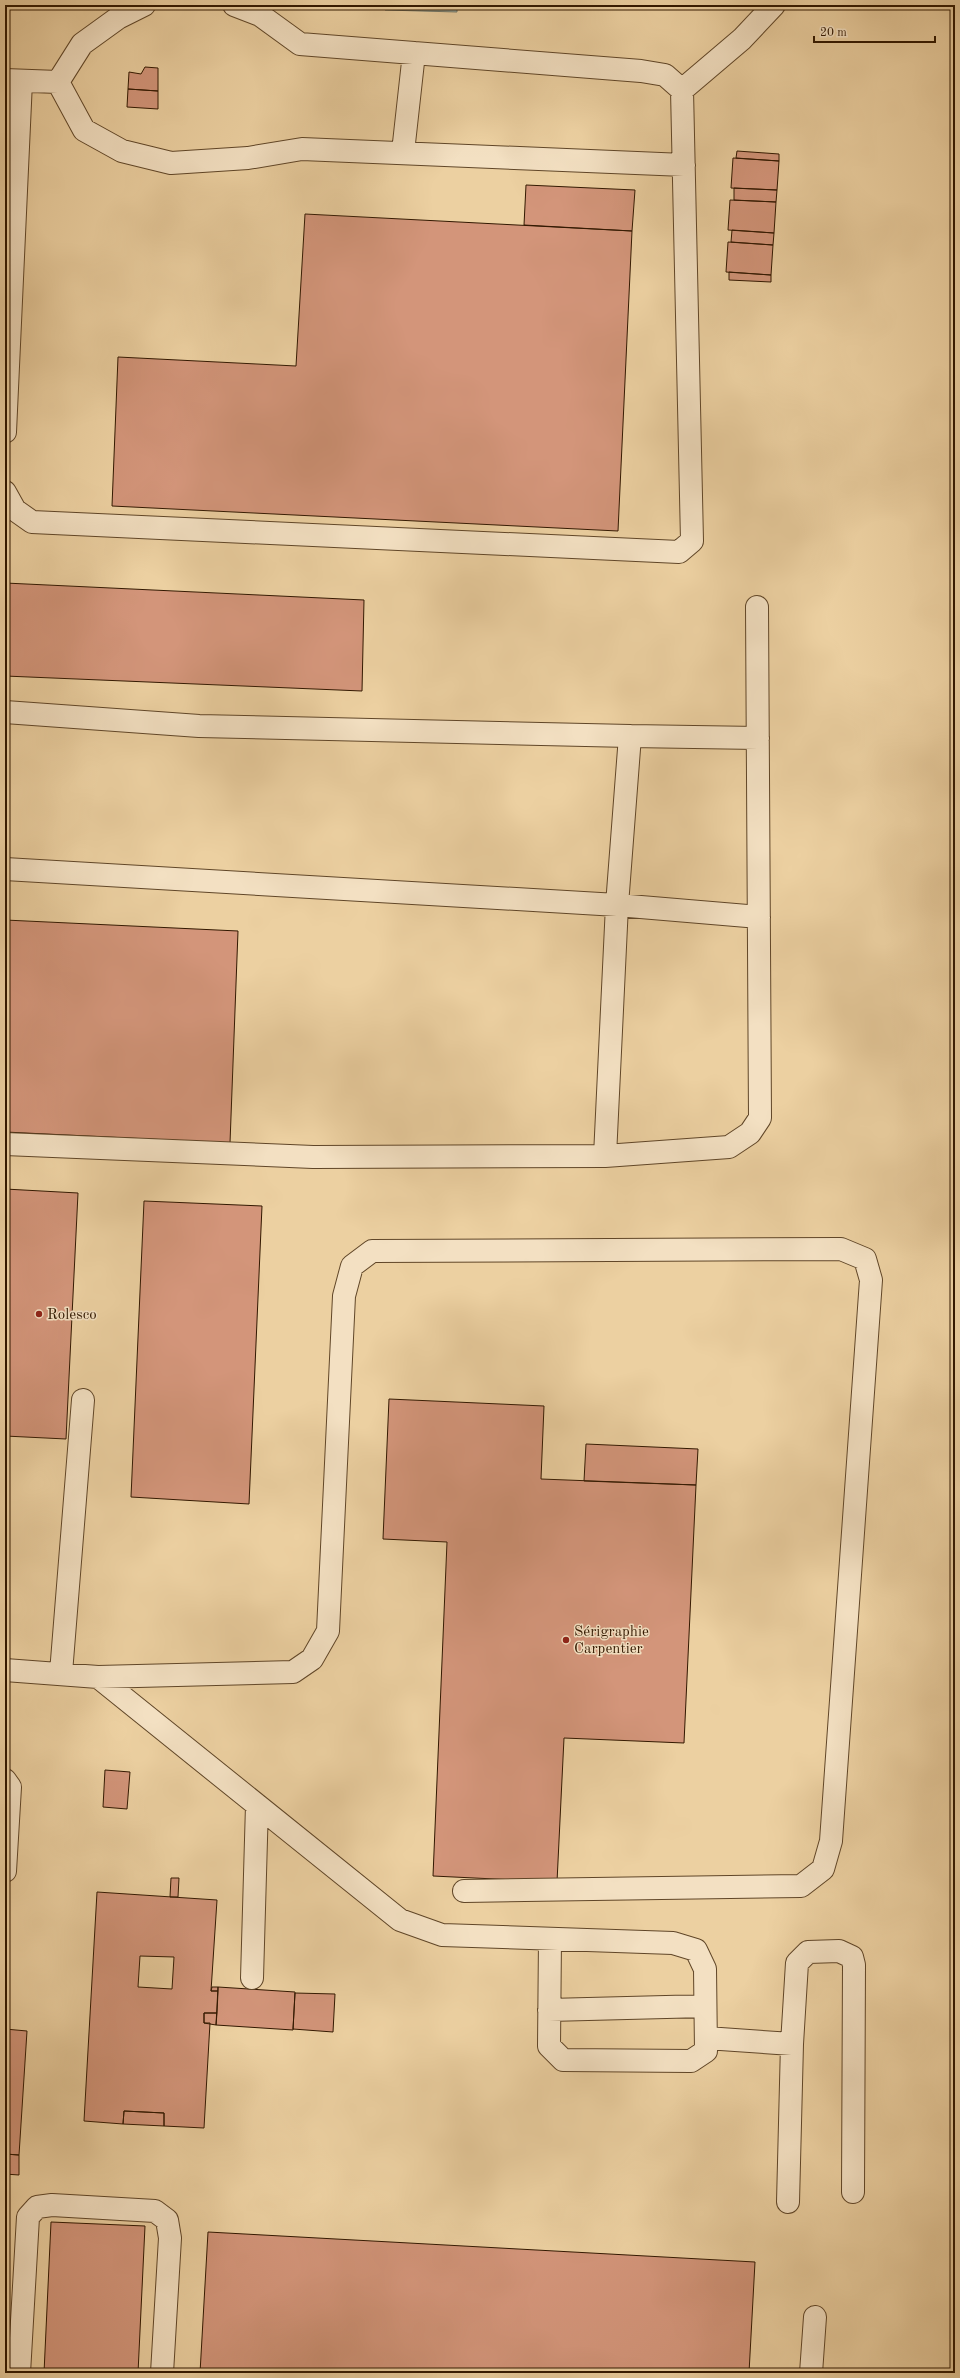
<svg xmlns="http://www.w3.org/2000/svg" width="960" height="2378" viewBox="0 0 960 2378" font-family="'Old Standard TT',serif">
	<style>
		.water { fill: #9bb5ae; stroke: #717668 }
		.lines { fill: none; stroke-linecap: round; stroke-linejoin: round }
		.shore { stroke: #666657; stroke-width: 1 }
		.building { fill: #d3957a; stroke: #321800; fill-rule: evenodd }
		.lane-casing { stroke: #604628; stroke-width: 24 }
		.lane { stroke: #f3e0c2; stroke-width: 22 }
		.poi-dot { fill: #8f2418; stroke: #f3e0c2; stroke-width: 1.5 }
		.labels { text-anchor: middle; stroke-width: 3; stroke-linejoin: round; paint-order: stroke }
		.poi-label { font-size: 15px; fill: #321800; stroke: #f3e0c2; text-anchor: start }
	</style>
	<rect width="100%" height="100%" fill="#ecd0a1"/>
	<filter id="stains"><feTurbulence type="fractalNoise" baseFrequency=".005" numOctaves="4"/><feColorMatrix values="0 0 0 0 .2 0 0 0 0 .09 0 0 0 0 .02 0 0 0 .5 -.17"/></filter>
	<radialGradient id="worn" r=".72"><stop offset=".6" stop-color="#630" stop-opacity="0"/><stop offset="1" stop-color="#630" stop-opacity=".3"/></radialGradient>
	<path class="water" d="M385 5H457V12L385 10Z"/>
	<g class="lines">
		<path class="shore" d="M389 5 451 8 453 5"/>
	</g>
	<path class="building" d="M145 67 158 68V91L128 89 129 72 141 74Z
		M128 89 158 91V109L127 107Z
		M737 151 779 154V161L736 158Z
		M733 158 779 161 777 190 731 188Z
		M526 185 635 190 632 231 524 225Z
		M734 188 777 190 776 202 734 200Z
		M730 200 776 202 774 233 728 230Z
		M305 214 632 231 618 531 112 506 118 357 296 366Z
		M732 230 774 233 773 245 731 242Z
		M728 242 773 245 771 275 726 272Z
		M729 272 771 275V282L729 280Z
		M5 583 364 600 362 691 5 676Z
		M5 920 238 931 230 1143 5 1132Z
		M5 1189 78 1193 66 1439 5 1436Z
		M144 1201 262 1206 249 1504 131 1497Z
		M389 1399 544 1406 541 1479 696 1485 684 1743 564 1738 557 1882 433 1876 447 1542 383 1539Z
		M586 1444 698 1449 696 1485 584 1481Z
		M105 1770 130 1772 127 1809 103 1807Z
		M171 1878H179L178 1897H170Z
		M97 1892 217 1900 211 1991H218L217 2013H204V2023H210L204 2128 164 2126V2113L124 2111 123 2124 84 2121ZM140 1956 174 1957 172 1989 138 1987Z
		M212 1987H218V1991H211Z
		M218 1987 295 1992 293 2030 216 2025Z
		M295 1993 335 1994 333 2032 293 2029Z
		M204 2013H217L216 2025 204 2023Z
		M5 2029 27 2031 19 2155 5 2154Z
		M124 2111 164 2113V2126L123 2124Z
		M5 2154 19 2155V2175L5 2174Z
		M51 2222 145 2226 138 2373H44Z
		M208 2232 755 2262 749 2373H200Z"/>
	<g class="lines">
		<defs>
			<path id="lane" d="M5 80 58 82
				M58 82 84 130 122 151 171 163 248 158 302 149 684 165
				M58 82 82 44 118 18 144 5
				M682 90 742 39 774 5
				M403 152 414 53
				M5 432 21 81
				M5 492 15 510 32 522 679 552 692 541 682 90 665 75 641 71 300 44 260 15 234 5
				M5 712 199 726 630 736 617 905 5 869
				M630 736 758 738
				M5 1144 313 1157 605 1156 729 1147 750 1133 760 1118 757 607
				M605 1156 617 905 759 917
				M5 1670 98 1677 293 1672 312 1659 328 1631 344 1296 352 1266 372 1251 841 1249 865 1259 871 1280 831 1841 823 1869 801 1886 464 1891
				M61 1673 83 1400
				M98 1677 400 1920 442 1935 673 1943 696 1950 705 1969 706 2051 691 2061 563 2060 549 2046 550 1939
				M5 1780 10 1787 5 1871
				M252 1978 257 1805
				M549 2010 705 2006
				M706 2038 792 2044
				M788 2202 792 2044 797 1963 808 1952 839 1951 852 1957 854 1965 853 2192
				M19 2373 28 2217 37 2207 52 2205 155 2211 167 2220 170 2238 162 2373
				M811 2373 815 2317"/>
		</defs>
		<use href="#lane" class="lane-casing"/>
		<use href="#lane" class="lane"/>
	</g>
	<g class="poi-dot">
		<circle cx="39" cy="1314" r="4"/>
		<circle cx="566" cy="1640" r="4"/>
	</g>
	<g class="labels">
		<g class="poi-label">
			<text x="47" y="1319">Rolesco</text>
			<text x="574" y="1636">Sérigraphie<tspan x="574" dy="17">Carpentier</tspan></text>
		</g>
	</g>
	<rect width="960" height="2378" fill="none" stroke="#ecd0a1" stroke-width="20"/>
	<rect x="6" y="6" width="948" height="2366" fill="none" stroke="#321800" stroke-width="2"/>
	<rect x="10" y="10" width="940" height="2358" fill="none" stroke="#321800"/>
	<path d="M814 36v6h121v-6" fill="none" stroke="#321800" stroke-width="2"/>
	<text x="820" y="36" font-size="12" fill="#321800" stroke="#f3e0c2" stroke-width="3" paint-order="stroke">20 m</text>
	<rect width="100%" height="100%" filter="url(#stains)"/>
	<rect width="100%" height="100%" fill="url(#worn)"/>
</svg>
